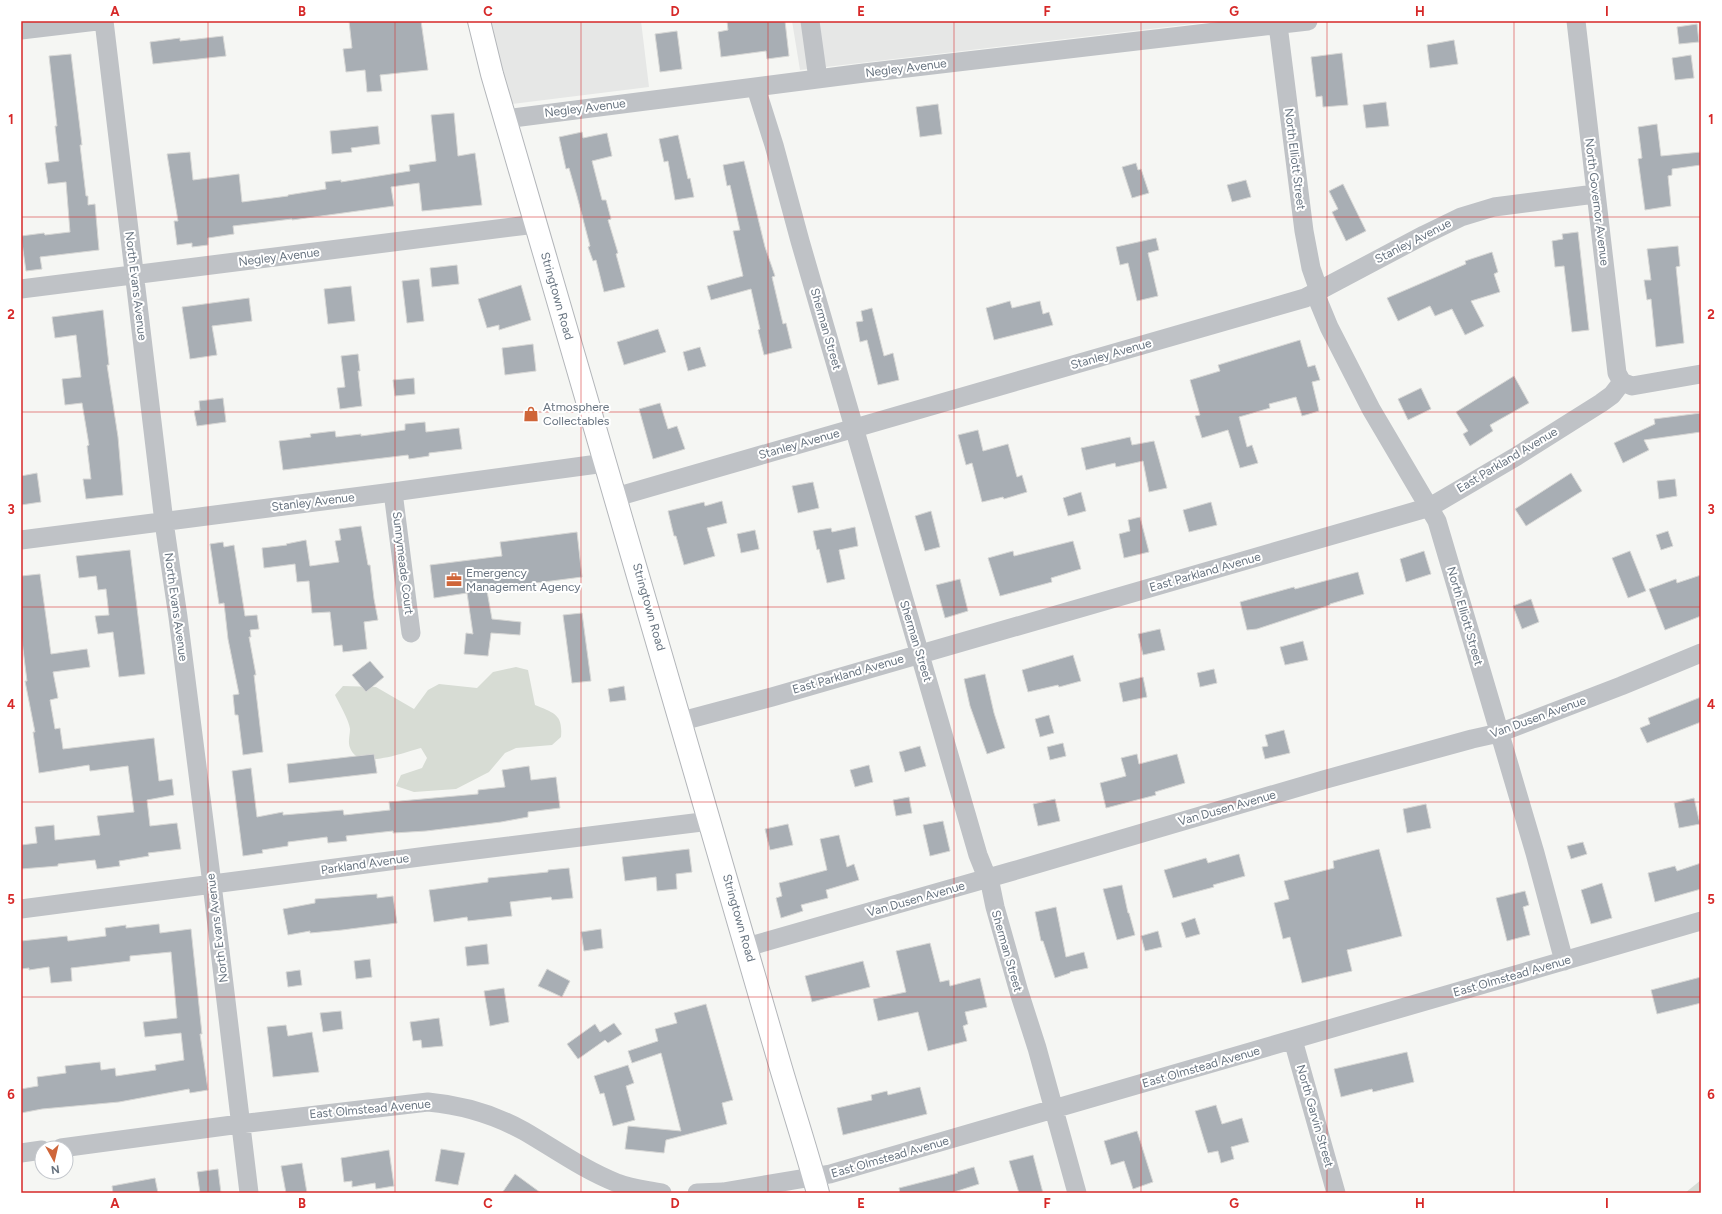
<svg xmlns="http://www.w3.org/2000/svg" width="1722" height="1214" viewBox="0 0 1722 1214" font-family="Figtree,sans-serif">
	<style>
		.built { fill: #e6e7e6 }
		.green { fill: #d7dcd4 }
		.building { fill: #a8aeb4; stroke: #d7d7d5 }
		.lines { fill: none; stroke-linecap: round; stroke-linejoin: round }
		.major-casing { stroke: #b3b6ba; stroke-width: 24 }
		.minor { stroke: #bfc2c6; stroke-width: 19 }
		.major { stroke: #fff; stroke-width: 22 }
		.grid { fill: none; stroke: #d62828; stroke-width: 1; stroke-opacity: 0.55 }
		.labels { text-anchor: middle; stroke-width: 4; stroke-linejoin: round; paint-order: stroke }
		.street-label { font-size: 12px; fill: #687480; stroke: #fff }
		.poi-label { font-size: 12px; fill: #687480; stroke: #fff; text-anchor: start }
		.neatline { fill: none; stroke: #d62828; stroke-width: 1.5 }
		.grid-label { font-size: 13px; text-anchor: middle; font-weight: bold; fill: #d62828 }
	</style>
	<rect width="100%" height="100%" fill="#f5f6f3"/>
	<path class="built" d="M486 21H641L649 87 512 104Z
		M792 21H1218L800 70Z"/>
	<path class="green" d="M516 667 528 670 535 705C554 713 563 714 561 737L552 745 516 748 505 753 489 772 456 789 414 792 396 786 401 775 422 768 427 758 421 748C405 752 360 770 351 750 347 743 350 736 350 729 349 720 339 703 335 695L343 686 376 687 414 709 428 690 439 684 477 688 493 672Z
		M1701 1180V1193H1685Z"/>
	<path class="building" d="M349 21H421L428 70 380 75 382 91 367 92 365 70 346 72 343 49 352 48Z
		M727 21H785L789 56 767 59 766 51 721 57 718 32 728 30Z
		M1697 24 1699 42 1679 44 1677 27Z
		M677 31 682 69 660 72 655 34Z
		M223 36 226 56 153 64 150 42 180 38V41Z
		M1454 40 1458 64 1430 68 1427 45Z
		M1342 53 1348 105 1323 107 1322 96 1316 97 1311 57Z
		M71 54 82 145H80L86 196H88V205L95 204 99 250 40 257 42 269 26 271 21 236 44 233 45 235 70 232 66 182 48 184 45 163 59 161 55 126H57L49 56Z
		M1691 55 1694 78 1675 80 1672 58Z
		M1386 102 1389 126 1366 128 1363 105Z
		M938 104 942 134 920 137 916 107Z
		M454 113 458 156 475 153 482 205 422 211 419 183 391 187 394 206 292 220V219L233 226 234 234 208 238V245L192 247V243L177 245 174 221H178L167 154 190 152 193 180 239 174 242 202 288 196V195L326 189 325 182 341 180V182L410 171 409 165 436 161 431 115Z
		M1657 124 1661 156 1701 152V165L1672 169V175L1668 176 1671 206 1645 210 1638 159 1642 158 1638 127Z
		M378 126 380 144 351 148 352 152 332 154 330 131Z
		M582 132 583 138 607 133 612 156 592 161 602 200H606L611 219 608 220 618 253 616 254 625 287 604 292 596 260 593 261 588 247 590 246 577 196 569 168 566 169 559 137Z
		M678 135 688 179 690 178 694 197 675 200 668 161 664 162 659 139Z
		M744 161 765 247 775 276 772 277 783 324 786 323 792 348 764 355 758 330 760 329 751 289 711 300 707 286 743 276 733 231 740 230 730 185 727 186 723 165Z
		M1136 163 1138 170 1141 169 1149 193 1132 198 1122 167Z
		M1246 180 1251 197 1232 202 1227 185Z
		M1343 184 1366 231 1346 241 1332 212 1338 209 1329 191Z
		M1578 232 1589 330 1572 332 1564 266 1555 267 1552 241 1563 239 1562 234Z
		M1156 238 1159 250 1148 253 1158 296 1137 301 1128 263 1120 265 1116 247Z
		M1678 246 1680 266 1676 267 1684 343 1656 347 1651 299 1647 300 1644 280H1651L1647 249Z
		M1492 252 1498 272 1494 274 1500 292 1471 301 1484 326 1465 335 1452 309 1435 316 1430 306 1398 321 1387 298 1466 264 1465 261Z
		M457 265 459 284 432 287 430 268Z
		M419 279 424 321 407 323 402 281Z
		M521 285 531 320 499 330V325L487 328 478 299Z
		M351 286 355 321 328 324 324 289Z
		M249 298 252 321 212 326 217 355 190 359 182 307Z
		M1010 301 1012 308 1040 301 1043 314 1049 312 1053 325 994 340 986 308Z
		M872 308 884 356 893 353 899 380 878 385 867 340 860 342 856 322 863 321 861 311Z
		M103 310 109 365H107L118 437 123 495 86 499 83 479H91L87 446 89 445 82 403 65 405 62 379 81 377 76 335 55 338 52 317Z
		M658 329 666 352 624 365 617 342Z
		M1300 340 1308 367 1315 365 1320 380 1312 382 1319 411 1302 416 1296 397 1269 404 1270 408 1239 417 1247 447 1252 445 1258 463 1240 468 1228 430 1202 438 1195 416 1200 415 1190 380 1220 371 1218 365Z
		M533 344 536 371 505 375 502 348Z
		M700 347 706 366 688 371 683 352Z
		M358 354 360 371H358L362 406 340 409 337 388 345 387 341 356Z
		M1514 376 1529 403 1490 425 1493 431 1470 446 1463 434 1468 431 1456 412Z
		M414 378 415 394 395 396 393 380Z
		M1421 388 1431 409 1408 420 1398 399Z
		M223 398 226 422 197 426 194 411 200 410 199 401Z
		M660 403 668 429 677 426 685 449 653 459 639 409Z
		M1701 413V432L1644 440 1649 450 1623 463 1614 443 1655 424 1654 419Z
		M425 422 426 432 459 428 462 449 429 453V456L409 459 408 455 283 470 279 441 311 437 310 434 335 431 336 437 361 434V436L405 430V424Z
		M978 430 983 451 1008 444 1017 477 1022 475 1027 492 1004 499 1003 497 982 502 972 463 966 465 958 435Z
		M1130 437 1132 445 1154 441 1167 488 1149 492 1143 461 1116 467 1115 463 1086 470 1081 448Z
		M37 473 41 502 21 505V476Z
		M1571 473 1582 491 1526 526 1515 509Z
		M1675 479 1677 496 1659 499 1657 481Z
		M813 482 819 508 798 513 792 486Z
		M1081 492 1086 511 1068 516 1063 498Z
		M722 501 727 523 707 528 715 556 684 565 676 536H674L668 511 704 502 705 506Z
		M1211 502 1217 525 1189 532 1183 510Z
		M931 511 940 547 925 551 915 516Z
		M1140 517 1149 552 1124 558 1119 534 1130 531 1128 520Z
		M361 526 368 565H370L374 599 378 620 364 622 367 649 343 652 342 645 334 646 330 612 312 613 309 581 297 582 295 564 264 568 262 548 287 545 286 544 306 540 310 566 339 562 335 541 341 540 339 529Z
		M855 527 858 546 839 550 845 579 827 583 819 549 817 550 813 531 831 528 832 532Z
		M755 530 759 549 741 553 737 534Z
		M1668 531 1673 546 1661 550 1656 535Z
		M577 532 582 577 490 589 487 591 492 619 521 622 520 635 491 633 488 656 464 654 466 633 473 634 467 593 434 598 430 565 502 556 500 542Z
		M1073 541 1081 569 1051 578 1052 582 1000 596 988 558 1013 551 1014 556Z
		M223 542 224 547 234 545 245 616 257 615 259 629 250 630 251 637H249L256 675H254L263 752 243 755 238 715H235L233 695 239 694 228 639 224 603 219 604 210 544Z
		M130 550 145 674 119 677 113 632 98 634 95 616 109 615 106 589 98 590 96 576 79 578 76 556Z
		M1424 551 1431 574 1406 582 1400 559Z
		M1630 551 1646 591 1628 598 1612 558Z
		M1358 572 1364 594 1330 604V605L1257 629 1247 630 1240 602 1294 587 1295 589Z
		M40 574 51 654 87 649 90 667 53 672 58 698 50 700 55 729 60 728 63 749 154 738 159 781 172 779 174 795 147 800 150 826 177 823 181 849 148 853 149 856 119 861 120 866 97 869 95 860 58 864V866L21 869V845L37 843 35 827 54 825 55 840 100 835 97 816 134 812 128 766 90 771 89 765 39 773 33 732H35L25 681H27L21 633V576Z
		M1701 575V616L1665 630 1649 589 1676 579 1677 583Z
		M960 579 968 611 945 618 936 585Z
		M1531 599 1539 622 1522 629 1513 606Z
		M582 613 591 681 572 683 563 615Z
		M1160 629 1165 650 1143 655 1138 634Z
		M1303 641 1308 660 1285 665 1280 647Z
		M1073 655 1081 681 1059 687 1058 685 1028 692 1022 670Z
		M370 661 384 677 366 692 352 675Z
		M1214 669 1217 683 1200 687 1197 673Z
		M985 674 994 713 1005 748 987 754 970 706 964 679Z
		M1143 677 1147 697 1123 702 1119 683Z
		M624 686 626 700 610 702 608 689Z
		M1701 697V722L1647 743 1640 728 1650 724 1648 718Z
		M1049 715 1054 733 1040 737 1035 719Z
		M1284 730 1290 753 1265 759 1262 747 1268 746 1265 735Z
		M1063 743 1066 756 1050 760 1047 747Z
		M920 746 926 766 905 772 899 752Z
		M374 754 377 773 289 783 287 764Z
		M1137 754 1139 764 1177 754 1185 783 1155 792 1156 795 1106 808 1100 783 1126 776 1121 758Z
		M869 765 873 782 855 787 850 770Z
		M529 766 531 780 556 777 560 808 528 812V817L501 822 426 831 393 833V831L346 836 347 841 328 843 327 837 288 842V846L262 850 263 853 243 856 232 771 251 768 257 817 283 812V815L343 810 344 815 390 810 389 802 478 794V790L505 787 502 770Z
		M909 797 912 813 896 816 893 800Z
		M1694 798 1700 824 1679 828 1674 803Z
		M1055 799 1060 821 1038 826 1033 804Z
		M1426 804 1431 828 1407 833 1403 809Z
		M943 821 950 851 930 856 923 825Z
		M788 824 793 845 770 850 765 829Z
		M839 835 847 867 854 864 859 880 826 890 828 898 801 905 803 911 781 918 776 898 782 896 779 883 827 870 820 839Z
		M1583 842 1587 854 1571 859 1567 846Z
		M689 849 692 872 676 874 677 889 657 891 656 877 625 881 622 857Z
		M1379 849 1402 936 1347 950 1352 971 1302 983 1290 937 1283 939 1274 903 1289 899 1284 881 1334 868 1333 861Z
		M1239 854 1245 876 1213 885 1214 887 1173 898 1164 870 1206 858 1208 863Z
		M1701 863V889L1655 902 1648 873 1675 866 1677 871Z
		M569 868 573 898 552 900 551 897 510 902 512 916 468 921 467 917 434 922 429 890 488 882V878L548 872V870Z
		M1602 883 1612 918 1591 924 1581 890Z
		M1122 885 1128 913H1129L1135 935 1117 940 1103 889Z
		M1525 891 1529 905 1523 907 1530 935 1507 941 1496 898Z
		M377 894V898L393 896 397 923 342 930 310 933V931L288 935 283 909 315 903V899Z
		M1056 907 1066 957 1084 952 1088 968 1070 972V973L1055 978 1043 941H1041L1035 912Z
		M1195 918 1200 934 1186 938 1181 923Z
		M159 924 160 933 191 929 202 1034H200L208 1090 190 1093 189 1089 119 1102 42 1109 21 1113V1089L38 1086 37 1077 66 1073 65 1066 100 1062 101 1070 115 1068 116 1076 156 1070 155 1065 184 1060 181 1033 145 1037 143 1022 177 1018 171 952 130 956V961L71 968 72 981 51 983 49 967 29 970V968L21 969V941L67 936 68 941 106 936 105 928 126 925V928Z
		M601 929 603 948 584 951 581 932Z
		M1158 931 1162 947 1145 951 1141 936Z
		M930 943 940 982 949 980 950 986 980 978 987 1007 965 1012 968 1024 963 1026 967 1041 928 1051 918 1012 878 1021 873 999 906 992 896 951Z
		M487 944 489 964 467 966 465 947Z
		M370 959 372 977 356 979 354 961Z
		M863 961 870 987 812 1002 805 976Z
		M547 969 570 981 562 997 538 986Z
		M300 970 302 985 288 987 286 972Z
		M1701 977V1003L1657 1014 1651 990Z
		M504 988 509 1022 490 1026 484 991Z
		M706 1004 733 1100 722 1103 727 1124 666 1140 664 1153 625 1149 628 1126 681 1131 661 1053 632 1063 628 1051 658 1041 655 1029 677 1023 674 1013Z
		M341 1011 343 1029 323 1032 320 1013Z
		M439 1018 443 1046 422 1048 421 1040 413 1041 410 1022Z
		M614 1023 622 1034 608 1043 605 1040 578 1059 567 1044 595 1024 600 1032Z
		M286 1025 288 1036 312 1032 319 1072 273 1077 267 1027Z
		M1407 1052 1414 1082 1373 1092 1372 1089 1341 1097 1334 1069Z
		M628 1065 634 1083 626 1086 635 1120 613 1126 604 1093 600 1094 594 1076Z
		M920 1087 927 1114 843 1135 837 1108 872 1100 871 1095 887 1091 888 1095Z
		M1216 1105 1222 1124 1242 1118 1249 1142 1231 1147 1234 1159 1221 1163 1218 1151 1208 1153 1195 1111Z
		M1137 1131 1153 1182 1133 1189 1124 1161 1111 1165 1104 1141Z
		M441 1149 465 1153 458 1185 435 1181Z
		M389 1150 394 1186 376 1189 375 1183 352 1187V1181L344 1182 341 1158Z
		M1033 1155 1043 1193H1019L1009 1161Z
		M302 1163 307 1193H286L281 1166Z
		M974 1167 979 1184 951 1193H900L899 1188 958 1173 957 1172Z
		M218 1169 221 1193H200L197 1172Z
		M515 1174 541 1193H502Z
		M155 1178 158 1193H113L112 1186Z"/>
	<g class="lines">
		<defs>
			<path id="major" d="M479 21 492 74C587 402 685 729 778 1058 791 1103 806 1148 818 1193"/>
		</defs>
		<use href="#major" class="major-casing"/>
		<path class="minor" d="M104 21 164 522 178 617 212 884 249 1193
			M810 21 818 79
			M1576 21 1617 373 1622 382
			M1278 25 1304 231 1311 268 1319 291
			M21 30 97 21
			M756 88 774 145 800 241 978 855 984 870 989 878 995 907 1019 992 1037 1048 1077 1193
			M505 119 864 73 1308 21
			M21 289 536 224
			M1315 293 1329 327 1371 409 1437 521 1535 853 1564 961
			M1622 382 1632 386 1701 374
			M393 492 411 633
			M616 497 1305 298 1424 235 1461 217 1494 207 1595 194
			M21 540 393 492 605 463
			M682 721 772 697 1430 507 1517 456 1601 403 1612 395 1622 382
			M21 909 435 855 710 821
			M747 947 1013 871 1323 780 1472 739 1499 733 1621 686 1701 653
			M1293 1040 1336 1193
			M61 1148 240 1124 428 1102C461 1105 495 1115 524 1131 555 1149 584 1170 617 1183 631 1189 648 1190 662 1193
			M21 1153 42 1150
			M697 1193 723 1192 830 1174 1701 921"/>
		<use href="#major" class="major"/>
	</g>
	<path class="grid" d="M208 21V1193M395 21V1193M581 21V1193M768 21V1193M954 21V1193M1141 21V1193M1327 21V1193M1514 21V1193M21 217H1701M21 412H1701M21 607H1701M21 802H1701M21 997H1701"/>
	<defs>
		<symbol id="shop-bare" viewBox="-9 -9 18 18"><path d="M-5-2.5h2.3a2.7 3.5 0 0 1 5.4 0H5L5.5 6h-11ZM-1.5-2.5h3a1.5 2.3 0 0 0-3 0Z" fill="#cf6539" stroke="#fff" stroke-width="2.5" paint-order="stroke"/></symbol>
		<symbol id="office-bare" viewBox="-9 -9 18 18"><path d="M-6-3h4V-5.5h4V-3h4V5H-6ZM-1-4.5V-3h2v-1.5ZM-6 0V1H6V0Z" fill="#cf6539" stroke="#fff" stroke-width="2.5" paint-order="stroke"/></symbol>
	</defs>
	<g fill-rule="evenodd">
		<use href="#shop-bare" x="520" y="403" width="22" height="22"/>
		<use href="#office-bare" x="443" y="569" width="22" height="22"/>
	</g>
	<g class="labels">
		<g class="street-label">
			<text transform="translate(906 68) rotate(-7)" y="4">Negley Avenue</text>
			<text transform="translate(585 108) rotate(-7)" y="4">Negley Avenue</text>
			<text transform="translate(1295 159) rotate(83)" y="4">North Elliott Street</text>
			<text transform="translate(1597 202) rotate(83)" y="4">North Governor Avenue</text>
			<text transform="translate(1413 241) rotate(-27)" y="4">Stanley Avenue</text>
			<text transform="translate(279 257) rotate(-7)" y="4">Negley Avenue</text>
			<text transform="translate(136 286) rotate(83)" y="4">North Evans Avenue</text>
			<text transform="translate(557 296) rotate(74)" y="4">Stringtown Road</text>
			<text transform="translate(826 329) rotate(74)" y="4">Sherman Street</text>
			<text transform="translate(1111 354) rotate(-16)" y="4">Stanley Avenue</text>
			<text transform="translate(799 444) rotate(-16)" y="4">Stanley Avenue</text>
			<text transform="translate(1507 460) rotate(-31)" y="4">East Parkland Avenue</text>
			<text transform="translate(313 502) rotate(-7)" y="4">Stanley Avenue</text>
			<text transform="translate(403 563) rotate(83)" y="4">Sunnymeade Court</text>
			<text transform="translate(1205 572) rotate(-16)" y="4">East Parkland Avenue</text>
			<text transform="translate(176 607) rotate(82)" y="4">North Evans Avenue</text>
			<text transform="translate(649 607) rotate(74)" y="4">Stringtown Road</text>
			<text transform="translate(1465 616) rotate(74)" y="4">North Elliott Street</text>
			<text transform="translate(916 641) rotate(73)" y="4">Sherman Street</text>
			<text transform="translate(848 674) rotate(-16)" y="4">East Parkland Avenue</text>
			<text transform="translate(1538 717) rotate(-20)" y="4">Van Dusen Avenue</text>
			<text transform="translate(1227 808) rotate(-16)" y="4">Van Dusen Avenue</text>
			<text transform="translate(365 864) rotate(-8)" y="4">Parkland Avenue</text>
			<text transform="translate(916 899) rotate(-16)" y="4">Van Dusen Avenue</text>
			<text transform="translate(739 918) rotate(74)" y="4">Stringtown Road</text>
			<text transform="translate(217 928) rotate(-97)" y="4">North Evans Avenue</text>
			<text transform="translate(1007 951) rotate(74)" y="4">Sherman Street</text>
			<text transform="translate(1512 976) rotate(-16)" y="4">East Olmstead Avenue</text>
			<text transform="translate(1201 1067) rotate(-16)" y="4">East Olmstead Avenue</text>
			<text transform="translate(370 1109) rotate(-5)" y="4">East Olmstead Avenue</text>
			<text transform="translate(1315 1116) rotate(74)" y="4">North Garvin Street</text>
			<text transform="translate(890 1157) rotate(-16)" y="4">East Olmstead Avenue</text>
		</g>
		<g class="poi-label">
			<text x="543" y="411">Atmosphere<tspan x="543" dy="14">Collectables</tspan></text>
			<text x="466" y="577">Emergency<tspan x="466" dy="14">Management Agency</tspan></text>
		</g>
	</g>
	<rect width="1722" height="1214" fill="none" stroke="#ffffff" stroke-width="44"/>
	<g transform="translate(54 1160) rotate(172)"><circle r="19" fill="#ffffff" stroke="#c3c7cc"/>
	<path d="M0-3L7 15L0 10L-7 15Z" fill="#cf6539"/>
	<text y="-6" font-size="11" font-weight="bold" text-anchor="middle" fill="#687480">N</text>
	</g>
	<rect x="22" y="22" width="1678" height="1170" class="neatline"/>
	<g class="grid-label">
		<text x="115" y="16">A</text>
		<text x="302" y="16">B</text>
		<text x="488" y="16">C</text>
		<text x="675" y="16">D</text>
		<text x="861" y="16">E</text>
		<text x="1047" y="16">F</text>
		<text x="1234" y="16">G</text>
		<text x="1420" y="16">H</text>
		<text x="1607" y="16">I</text>
		<text x="11" y="124">1</text>
		<text x="1711" y="124">1</text>
		<text x="11" y="319">2</text>
		<text x="1711" y="319">2</text>
		<text x="11" y="514">3</text>
		<text x="1711" y="514">3</text>
		<text x="11" y="709">4</text>
		<text x="1711" y="709">4</text>
		<text x="11" y="904">5</text>
		<text x="1711" y="904">5</text>
		<text x="11" y="1099">6</text>
		<text x="1711" y="1099">6</text>
		<text x="115" y="1208">A</text>
		<text x="302" y="1208">B</text>
		<text x="488" y="1208">C</text>
		<text x="675" y="1208">D</text>
		<text x="861" y="1208">E</text>
		<text x="1047" y="1208">F</text>
		<text x="1234" y="1208">G</text>
		<text x="1420" y="1208">H</text>
		<text x="1607" y="1208">I</text>
	</g>
</svg>
